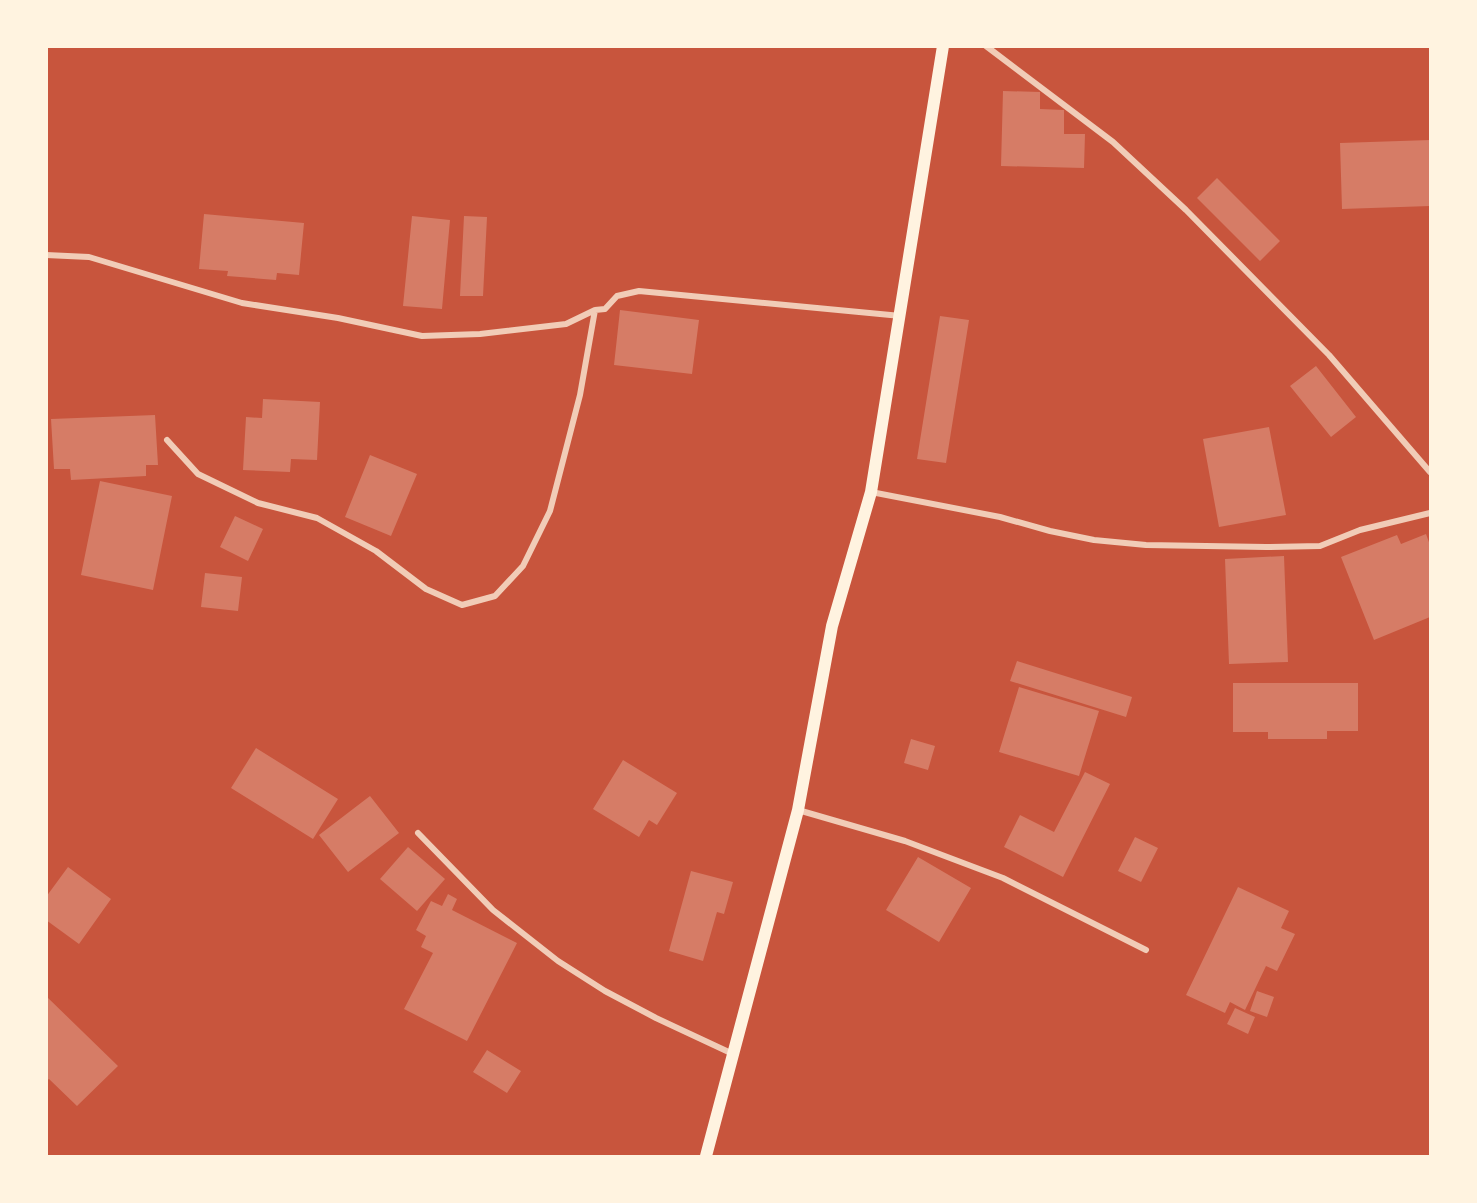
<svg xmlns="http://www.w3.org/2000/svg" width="1477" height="1203" viewBox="0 0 1477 1203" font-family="'Fira Sans Condensed',sans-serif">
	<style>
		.building { fill: #d67c66 }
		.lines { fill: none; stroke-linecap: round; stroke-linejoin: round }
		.minor { stroke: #f1ccb7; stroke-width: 6 }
		.secondary { stroke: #fff3e0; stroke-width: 12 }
	</style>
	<rect width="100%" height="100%" fill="#c8553d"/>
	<path class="building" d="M1003 91 1040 92V109L1064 110V134H1085L1084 168 1001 166Z
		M1430 140V206L1342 209 1340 143Z
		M1217 178 1280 241 1260 261 1197 198Z
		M204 214 304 223 299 275 277 273 276 280 227 276 228 271 199 269Z
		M412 216 450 220 442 309 403 306Z
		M464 216 487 217 483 296H460Z
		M620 310 699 320 692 374 614 365Z
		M940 316 969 320 946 463 917 459Z
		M1316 366 1356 417 1331 437 1290 386Z
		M263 399 320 402 317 460 291 459 290 472 243 470 246 417 262 418Z
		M155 415 158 465H146V476L71 480 70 469H54L51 419Z
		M1269 427 1286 515 1219 527 1203 439Z
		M370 455 417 474 391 536 345 517Z
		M100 481 172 496 153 590 81 575Z
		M235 516 263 529 248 561 220 547Z
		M1426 534 1430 545V617L1374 640 1341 557 1397 535 1401 544Z
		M1284 556 1288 662 1229 664 1225 559Z
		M205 573 242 577 238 611 201 607Z
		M1017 661 1132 697 1126 717 1010 681Z
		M1233 683H1358V731H1327V739H1268V732H1233Z
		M1019 687 1099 711 1079 776 999 752Z
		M911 739 935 746 928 770 904 763Z
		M256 748 338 799 313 839 231 788Z
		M623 760 677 793 657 825 649 820 639 837 593 809Z
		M1085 772 1110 784 1063 877 1004 847 1020 815 1054 832Z
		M370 796 399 833 348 872 319 835Z
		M1135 837 1158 848 1141 882 1118 871Z
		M408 847 445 879 417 911 380 879Z
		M918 857 971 888 939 942 886 910Z
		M68 867 111 899 79 944 46 920V897Z
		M691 871 733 882 724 914 717 912 703 961 669 951Z
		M1238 887 1289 911 1281 928 1295 934 1277 971 1266 966 1245 1010 1230 1002 1225 1013 1186 995Z
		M448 894 457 899 452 910 517 943 467 1041 404 1009 433 953 421 947 426 936 416 930 431 901 442 906Z
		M1257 991 1274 997 1267 1017 1250 1011Z
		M46 996 118 1066 77 1106 49 1079 46 1081Z
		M1235 1008 1255 1017 1248 1034 1227 1024Z
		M487 1050 521 1071 507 1093 473 1072Z"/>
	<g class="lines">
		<path class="minor" d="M986 46 1113 142 1186 210 1329 355 1430 472
			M46 255 89 257 242 303 338 318 422 336 480 334 566 324 595 310 605 309 617 296 639 291 901 316
			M167 440 198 474 258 503 317 518 376 551 426 589 462 605 495 596 523 566 550 511 580 395 595 310
			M871 492 1000 517 1050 531 1094 540 1146 545 1266 547 1320 546 1360 530 1430 513
			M798 810 905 841 1003 878 1146 950
			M418 833 493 910 558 961 605 991 656 1018 733 1054"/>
		<path class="secondary" d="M706 1156 798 810 832 626 871 492 943 46"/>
	</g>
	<rect width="1477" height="1203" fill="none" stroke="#fff3e0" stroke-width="96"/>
</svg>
